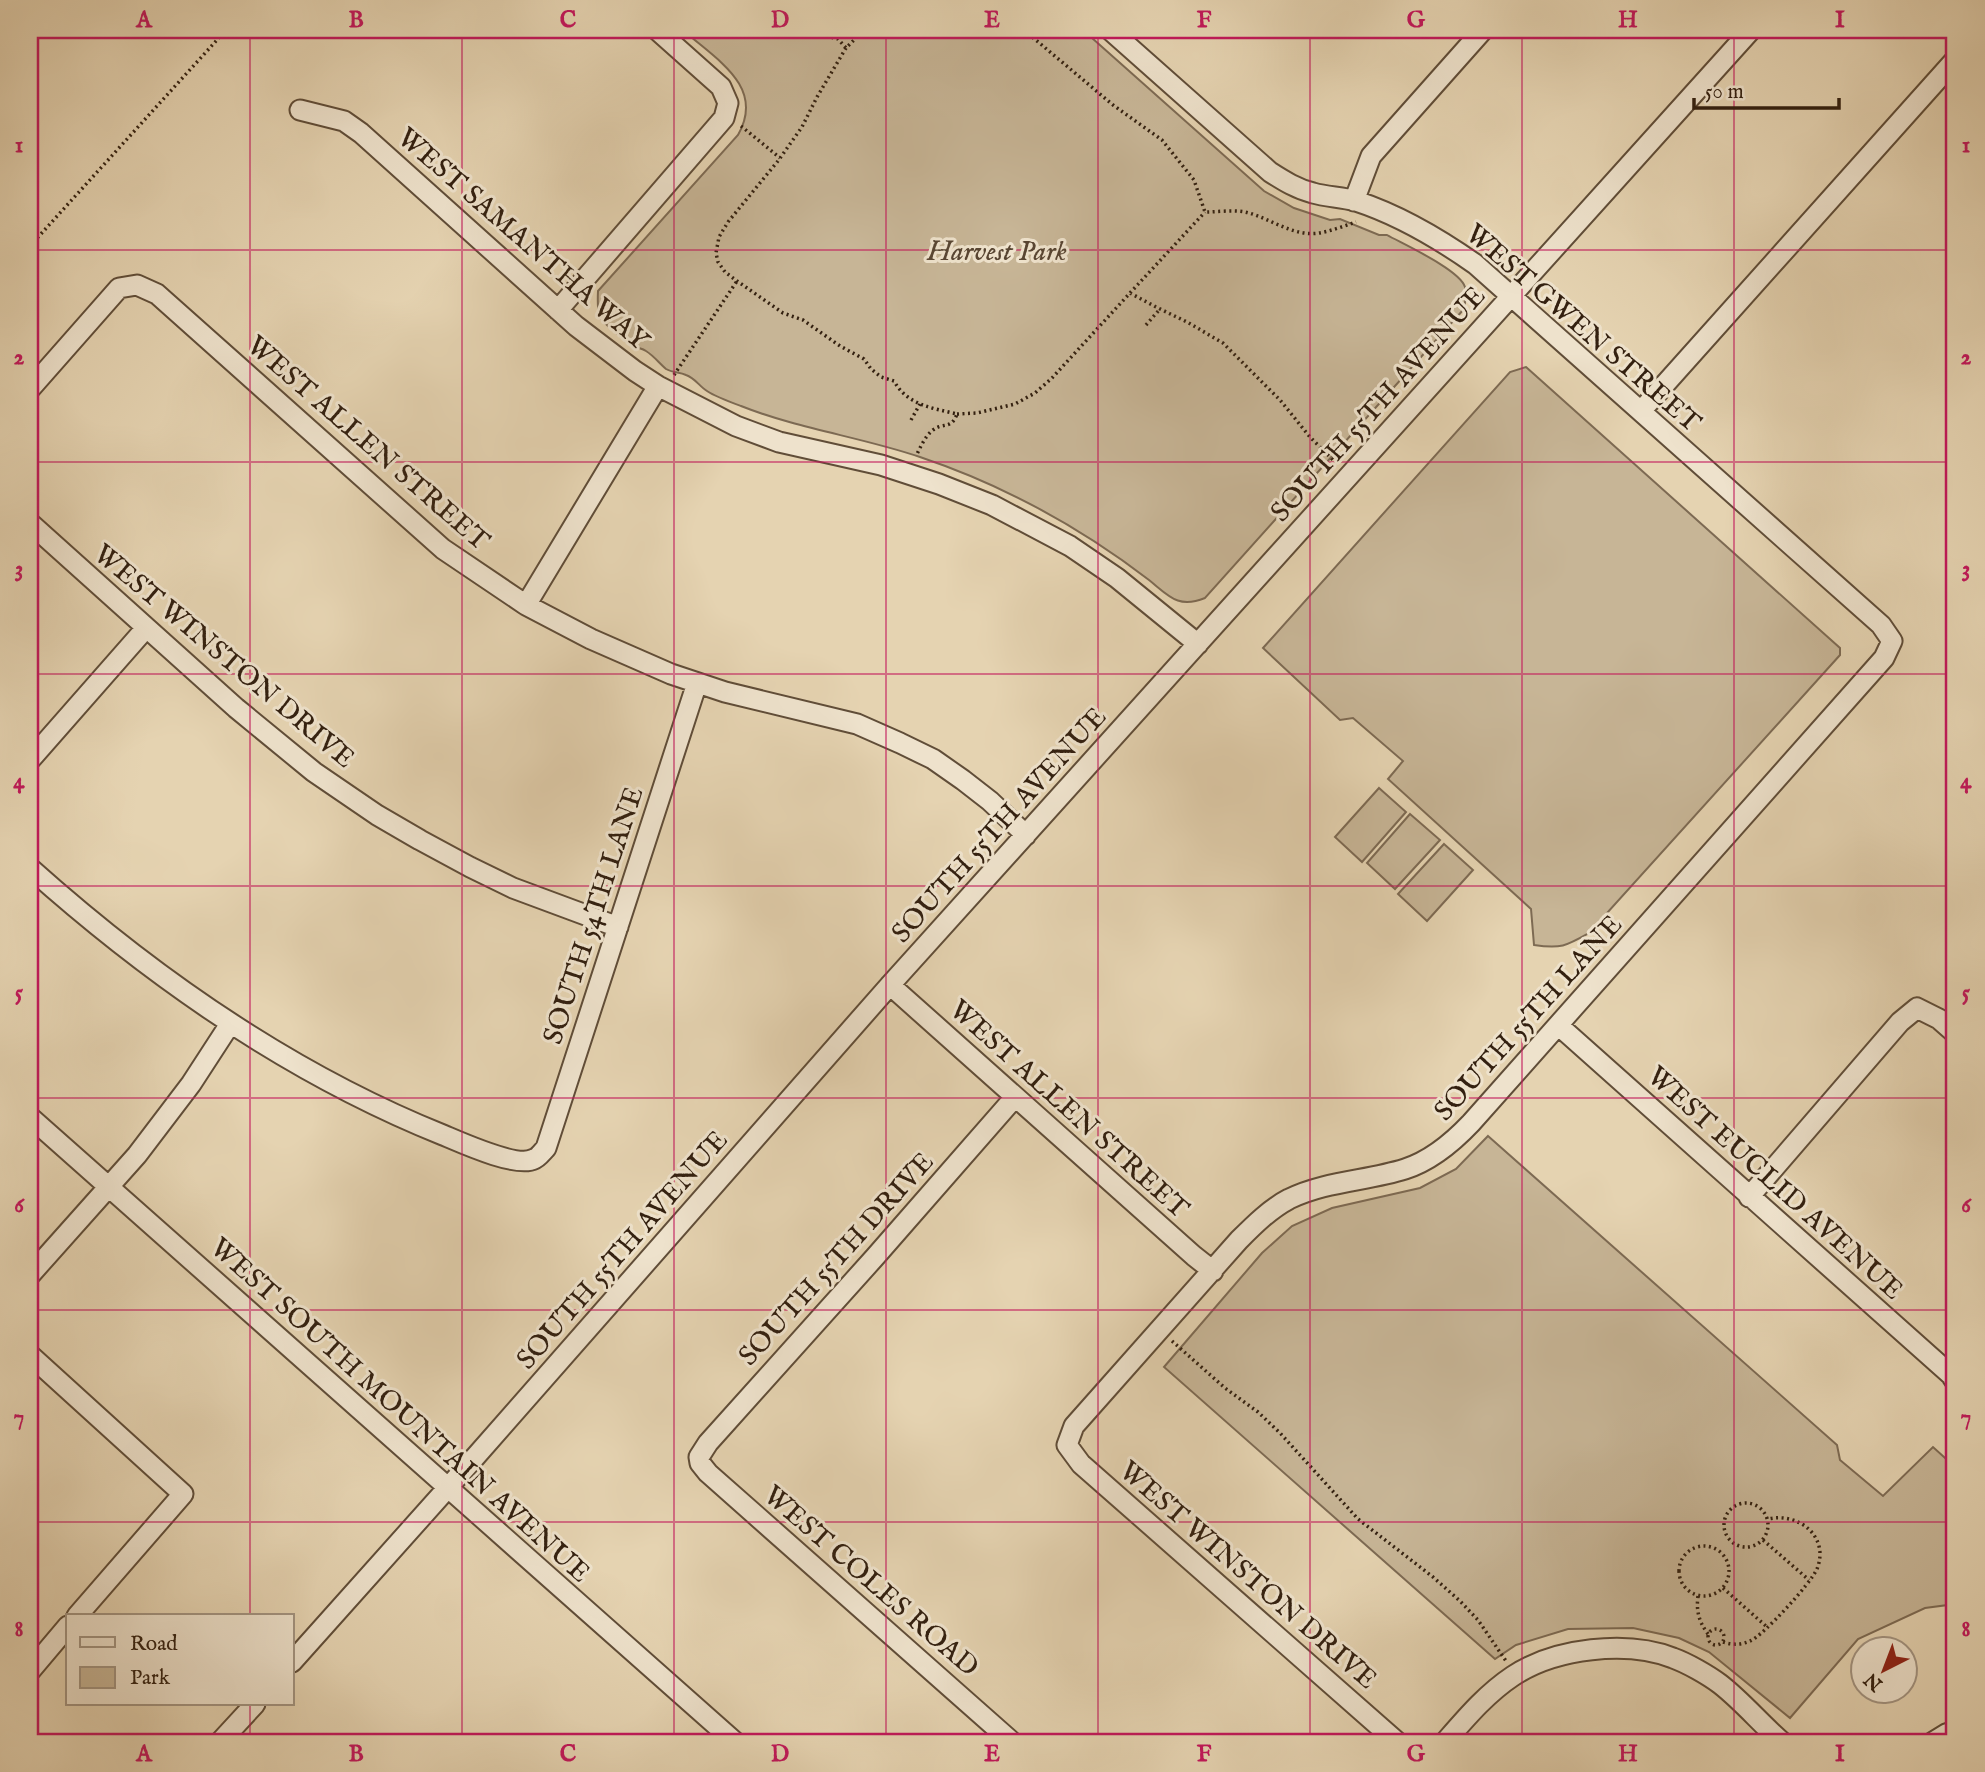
<svg xmlns="http://www.w3.org/2000/svg" width="1985" height="1772" viewBox="0 0 1985 1772" font-family="'IM FELL English',serif">
	<style>
		.green { fill: #c7b596; stroke: #7d6a53; stroke-width: 2 }
		.lines { fill: none; stroke-linecap: round; stroke-linejoin: round }
		.minor-casing { stroke: #604d38; stroke-width: 23 }
		.path { stroke: #332010; stroke-width: 3.5; stroke-dasharray: 2 3.5; stroke-linecap: butt }
		.minor { stroke: #eee2cc; stroke-width: 19 }
		.grid { fill: none; stroke: #c2185b; stroke-width: 2; stroke-opacity: 0.55 }
		.labels { text-anchor: middle; stroke-width: 6; stroke-linejoin: round; paint-order: stroke }
		.street-label { font-size: 28px; fill: #332010; stroke: #eee2cc }
		.park-label { font-size: 28px; font-style: italic; fill: #584532; stroke: #eee2cc }
		.neatline { fill: none; stroke: #c2185b; stroke-width: 2.5 }
		.grid-label { font-size: 23px; text-anchor: middle; font-weight: bold; fill: #c2185b }
	</style>
	<rect width="100%" height="100%" fill="#e5d3b1"/>
	<filter id="stains"><feTurbulence type="fractalNoise" baseFrequency=".00286" numOctaves="4"/><feColorMatrix values="0 0 0 0 .2 0 0 0 0 .09 0 0 0 0 .02 0 0 0 .5 -.17"/></filter>
	<radialGradient id="worn" r=".72"><stop offset=".6" stop-color="#630" stop-opacity="0"/><stop offset="1" stop-color="#630" stop-opacity=".3"/></radialGradient>
	<path class="green" d="M683 30H1083L1264 191 1294 208 1330 220 1340 219 1379 235H1387C1405 245 1460 270 1465 287 1467 294 1465 303 1464 309L1205 598C1178 609 1169 596 1149 580 1080 527 1003 485 920 457 861 437 799 429 741 406 730 402 716 397 707 391 699 386 695 378 686 375 679 372 673 373 666 369 659 363 654 356 646 351 642 348 636 348 632 345 626 342 620 336 615 332 597 318 597 314 598 291L738 135C766 86 715 59 683 30Z
		M1526 367 1840 648V655L1589 933C1566 946 1561 949 1534 945L1531 909 1388 779 1403 761 1353 718 1340 720 1263 648 1510 372Z
		M1379 788 1406 812 1362 862 1335 837Z
		M1410 814 1440 840 1395 889 1367 863Z
		M1444 844 1473 870 1427 921 1398 894Z
		M1488 1136 1837 1445 1840 1460 1883 1496 1933 1447 1955 1467V1604L1925 1608 1858 1639 1790 1718 1709 1652 1679 1638 1633 1628 1568 1629 1516 1645 1495 1659 1164 1367 1262 1253 1292 1226 1332 1208 1420 1188 1456 1169Z"/>
	<g class="lines">
		<defs>
			<path id="minor" d="M1110 30 1270 172C1284 181 1297 189 1313 193 1327 197 1342 197 1356 201 1399 215 1438 238 1475 264L1881 625 1892 641 1884 658 1471 1123C1453 1142 1430 1161 1405 1169 1367 1181 1326 1181 1289 1199 1270 1209 1254 1225 1239 1240L1074 1426 1067 1445 1081 1464 1397 1742
				M300 110 344 121 361 133 576 326 635 371 658 386 736 426 779 442 881 465 939 484 992 505 1070 546 1117 578 1198 644
				M1354 201 1371 156 1483 30
				M558 310 724 118 728 103 721 87 657 30
				M30 389 119 288 137 285 157 294 443 549 526 605 591 639 671 674 725 692 857 724 900 743 933 759 963 780 990 801 1026 835
				M1641 411 1955 60
				M30 523 236 708 314 772 377 815 420 840 470 867 513 888 618 927
				M526 605 658 386
				M30 760 146 628
				M30 868C153 978 289 1073 443 1135 462 1143 517 1168 534 1159 538 1158 543 1151 546 1148L697 683
				M890 985 1194 1256 1213 1271
				M1558 1025 1951 1375 1955 1381
				M30 1117 735 1742
				M1749 1197 1900 1022 1917 1008 1939 1019 1955 1033
				M30 1275 137 1155 191 1084 230 1024
				M30 1355 183 1494 77 1616
				M292 1662 469 1464 890 985 1751 30
				M30 1671 68 1626
				M220 1742 255 1704
				M1012 1742 708 1473 700 1463 699 1457 708 1443 875 1257 1015 1097
				M1445 1742C1466 1718 1486 1694 1513 1676 1555 1648 1627 1640 1673 1658 1687 1663 1708 1675 1720 1684 1742 1701 1761 1724 1782 1742
				M1933 1742 1946 1734 1955 1731"/>
		</defs>
		<use href="#minor" class="minor-casing"/>
		<path class="path" d="M789 30 803 36 822 35 838 39 846 48 854 40 857 30
			M1024 30 1113 105 1162 140 1194 180 1205 212C1219 212 1235 209 1249 213 1271 219 1294 237 1319 233 1331 231 1344 226 1356 222
			M846 48 817 97 802 127 778 161 728 222 719 237 716 253 718 262 725 272 737 281 783 313 803 320 840 346 864 359 871 369 881 377 894 381C907 405 932 408 957 414 951 430 943 422 933 430 925 436 920 448 916 456
			M741 126 780 158
			M30 246 226 30
			M1130 293 1205 212
			M1146 325 1160 309
			M674 375 737 281
			M957 414 977 413 1015 404 1035 393 1052 378 1130 293 1156 307 1187 322 1223 343 1280 400 1310 437 1333 460
			M911 420 920 404
			M1172 1341 1225 1388 1258 1412 1280 1433 1358 1519 1433 1577 1460 1601 1478 1620 1506 1661
			M1724 1525a22 22 0 1 1 44 0a22 22 0 1 1-44 0Z
			M1763 1540 1809 1580
			M1679 1571a25 25 0 1 1 50 0a25 25 0 1 1-50 0Z
			M1723 1588 1767 1627
			M1698 1596C1696 1611 1699 1622 1708 1634
			M1708 1637a8 8 0 1 1 16 0a8 8 0 1 1-16 0Z
			M1723 1642C1732 1645 1741 1645 1750 1641 1763 1636 1811 1583 1817 1569 1830 1536 1798 1512 1768 1519"/>
		<use href="#minor" class="minor"/>
	</g>
	<path class="grid" d="M250 30V1616M462 30V1742M674 30V1742M886 30V1742M1098 30V1742M1310 30V1742M1522 30V1742M1734 30V1742M30 250H1955M30 462H1955M30 674H1955M30 886H1955M30 1098H1955M30 1310H1955M30 1522H1955M250 1704V1742"/>
	<g class="labels">
		<g class="street-label">
			<text transform="translate(524 238) rotate(41)" y="10">WEST SAMANTHA WAY</text>
			<text transform="translate(1584 327) rotate(41)" y="10">WEST GWEN STREET</text>
			<text transform="translate(1377 403) rotate(-48)" y="10">SOUTH 55TH AVENUE</text>
			<text transform="translate(369 442) rotate(41)" y="10">WEST ALLEN STREET</text>
			<text transform="translate(225 655) rotate(40)" y="10">WEST WINSTON DRIVE</text>
			<text transform="translate(998 824) rotate(-48)" y="10">SOUTH 55TH AVENUE</text>
			<text transform="translate(592 915) rotate(-72)" y="10">SOUTH 54TH LANE</text>
			<text transform="translate(1527 1017) rotate(-48)" y="10">SOUTH 55TH LANE</text>
			<text transform="translate(1070 1108) rotate(42)" y="10">WEST ALLEN STREET</text>
			<text transform="translate(1776 1182) rotate(42)" y="10">WEST EUCLID AVENUE</text>
			<text transform="translate(621 1249) rotate(-49)" y="10">SOUTH 55TH AVENUE</text>
			<text transform="translate(835 1258) rotate(-48)" y="10">SOUTH 55TH DRIVE</text>
			<text transform="translate(401 1409) rotate(42)" y="10">WEST SOUTH MOUNTAIN AVENUE</text>
			<text transform="translate(1249 1574) rotate(41)" y="10">WEST WINSTON DRIVE</text>
			<text transform="translate(872 1580) rotate(41)" y="10">WEST COLES ROAD</text>
		</g>
		<g class="park-label">
			<text x="997" y="260">Harvest Park</text>
		</g>
	</g>
	<rect width="1985" height="1772" fill="none" stroke="#e5d3b1" stroke-width="77"/>
	<rect x="66" y="1614" width="228" height="91" fill="#eee2cc" stroke="#a39481" stroke-width="2"/>
	<rect x="80" y="1637" width="35" height="10" fill="#eee2cc" stroke="#a39481" stroke-width="2"/>
	<text x="130" y="1650" font-size="21" fill="#332010">Road</text>
	<rect x="80" y="1667" width="35" height="21" fill="#c7b596" stroke="#a39481" stroke-width="2"/>
	<text x="130" y="1684" font-size="21" fill="#332010">Park</text>
	<g transform="translate(1884 1670) rotate(222)"><circle r="33" fill="#eee2cc" stroke="#a39481" stroke-width="2"/>
	<path d="M0-5L12 26L0 18L-12 26Z" fill="#8f2418"/>
	<text y="-10" font-size="19" font-weight="bold" text-anchor="middle" fill="#332010">N</text>
	</g>
	<path d="M1694 98v10h145v-10" fill="none" stroke="#332010" stroke-width="3.5"/>
	<text x="1705" y="98" font-size="21" fill="#332010" stroke="#eee2cc" stroke-width="5" paint-order="stroke">50 m</text>
	<rect x="38" y="38" width="1908" height="1696" class="neatline"/>
	<g class="grid-label">
		<text x="144" y="27">A</text>
		<text x="356" y="27">B</text>
		<text x="568" y="27">C</text>
		<text x="780" y="27">D</text>
		<text x="992" y="27">E</text>
		<text x="1204" y="27">F</text>
		<text x="1416" y="27">G</text>
		<text x="1628" y="27">H</text>
		<text x="1840" y="27">I</text>
		<text x="19" y="152">1</text>
		<text x="1966" y="152">1</text>
		<text x="19" y="364">2</text>
		<text x="1966" y="364">2</text>
		<text x="19" y="576">3</text>
		<text x="1966" y="576">3</text>
		<text x="19" y="788">4</text>
		<text x="1966" y="788">4</text>
		<text x="19" y="1000">5</text>
		<text x="1966" y="1000">5</text>
		<text x="19" y="1212">6</text>
		<text x="1966" y="1212">6</text>
		<text x="19" y="1424">7</text>
		<text x="1966" y="1424">7</text>
		<text x="19" y="1636">8</text>
		<text x="1966" y="1636">8</text>
		<text x="144" y="1761">A</text>
		<text x="356" y="1761">B</text>
		<text x="568" y="1761">C</text>
		<text x="780" y="1761">D</text>
		<text x="992" y="1761">E</text>
		<text x="1204" y="1761">F</text>
		<text x="1416" y="1761">G</text>
		<text x="1628" y="1761">H</text>
		<text x="1840" y="1761">I</text>
	</g>
	<rect width="100%" height="100%" filter="url(#stains)"/>
	<rect width="100%" height="100%" fill="url(#worn)"/>
</svg>
